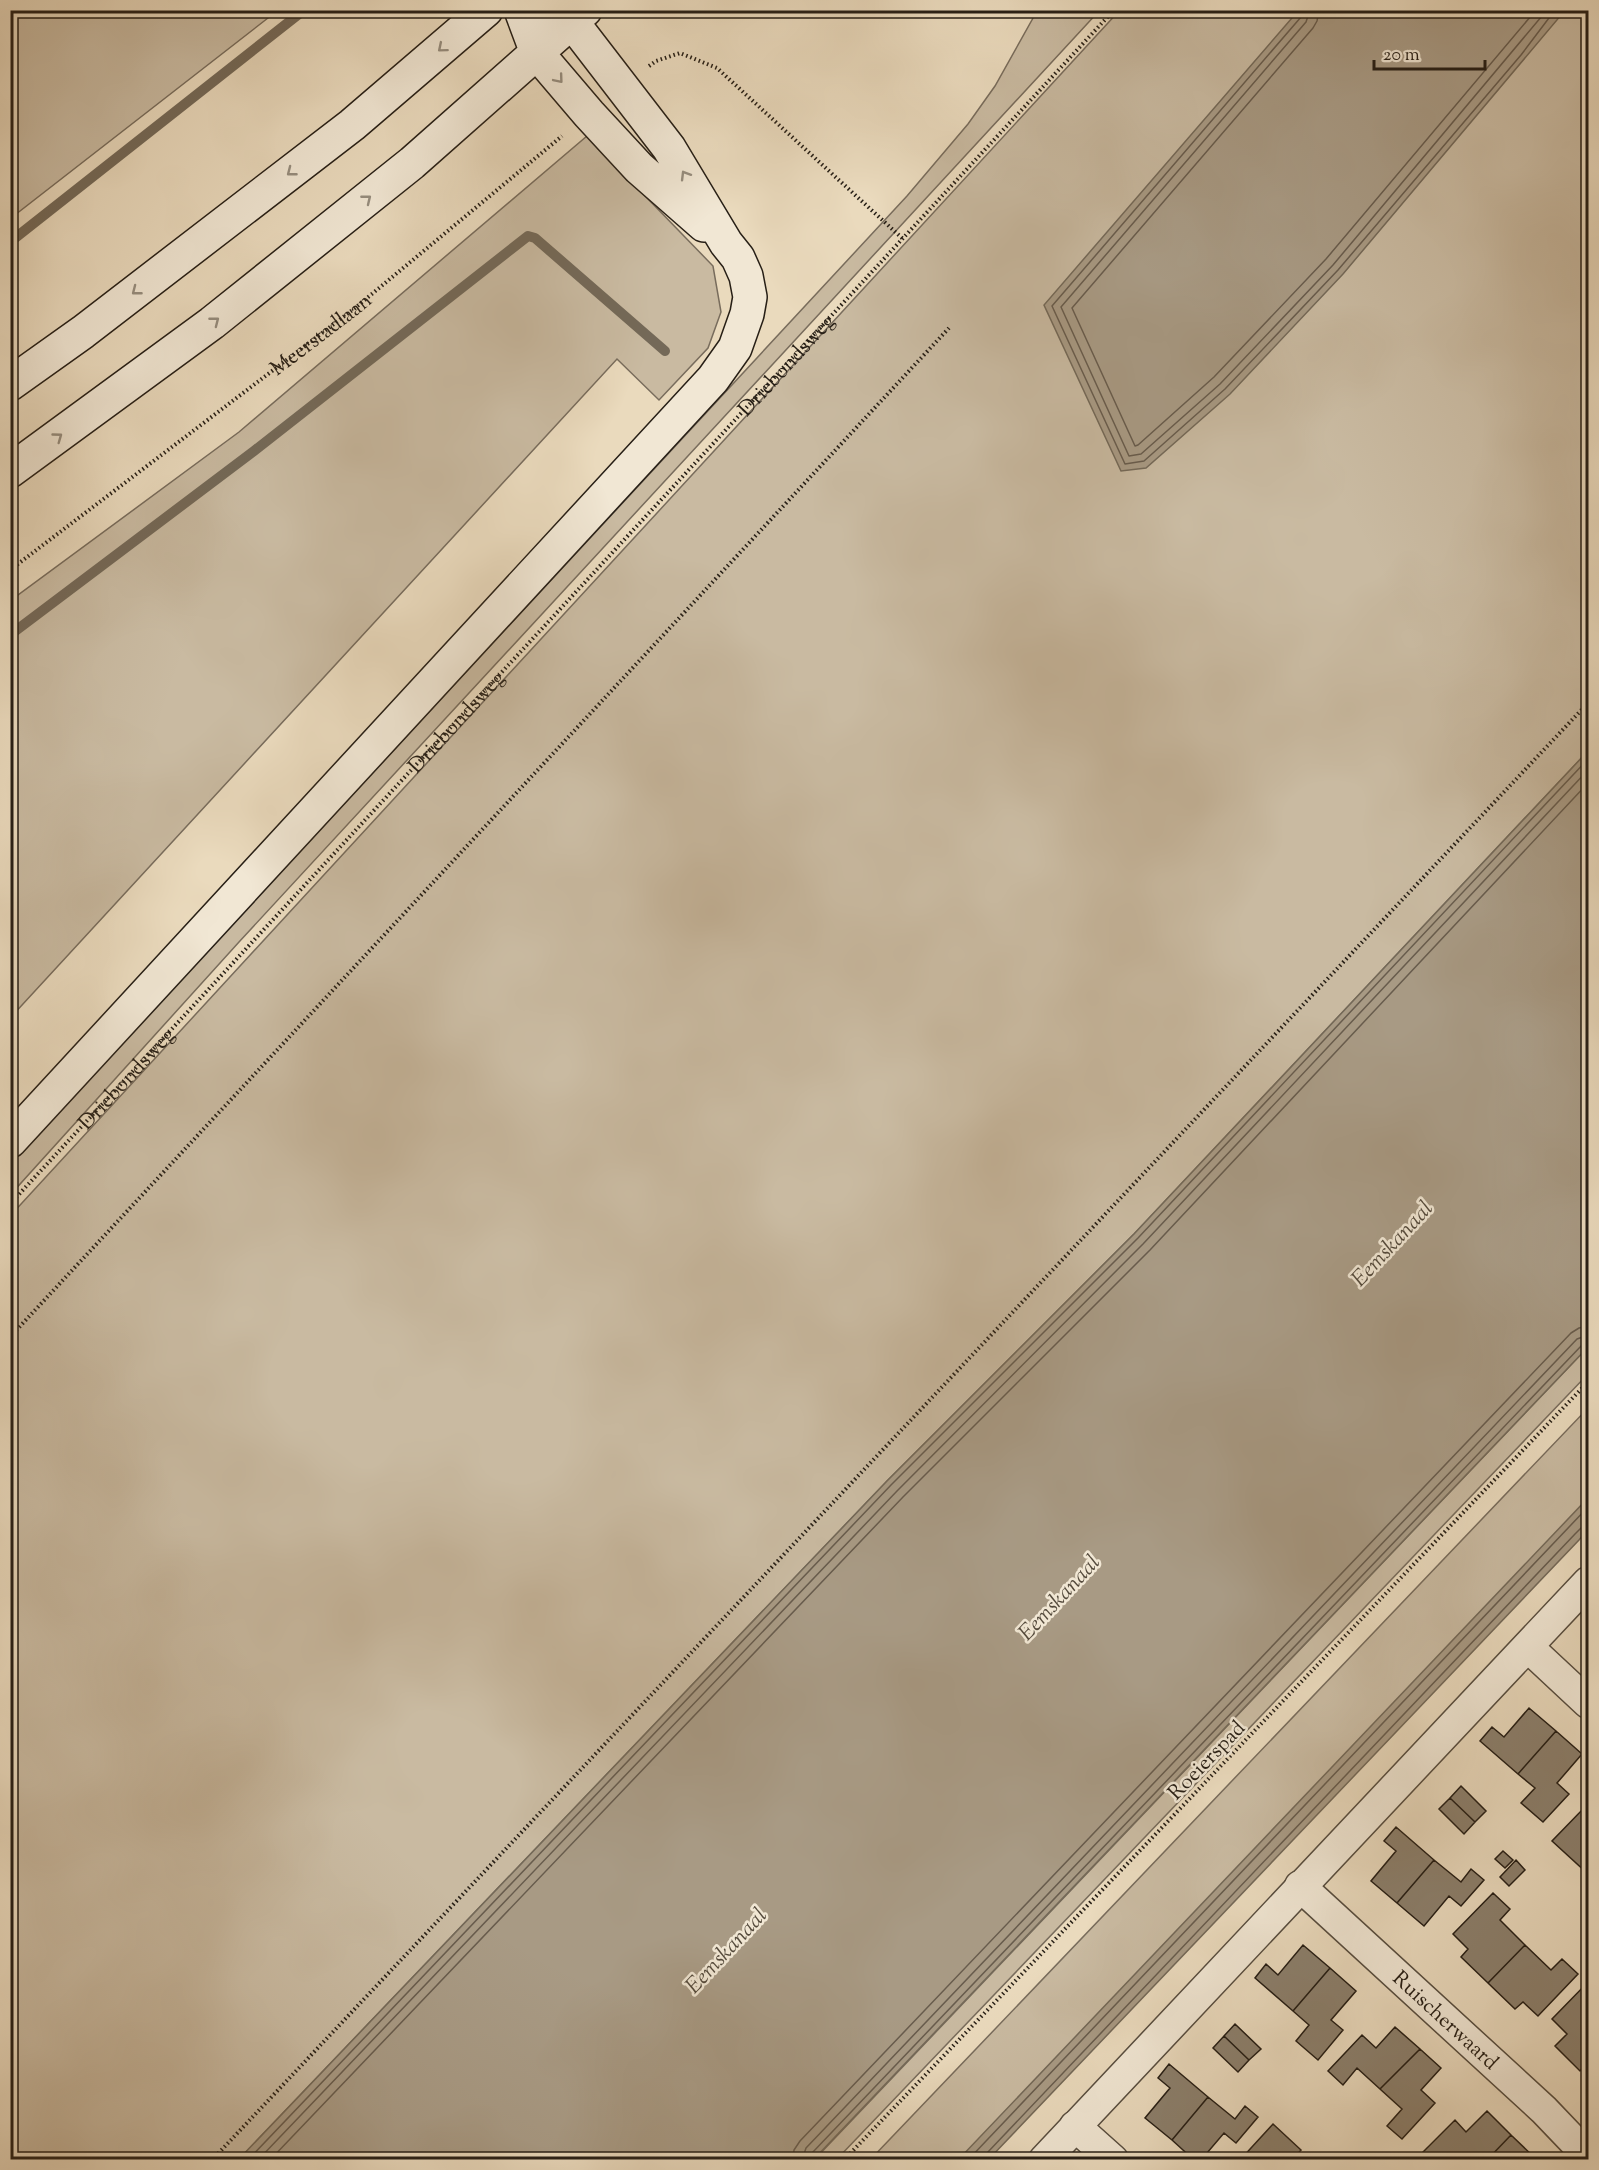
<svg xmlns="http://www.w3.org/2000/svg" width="1599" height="2170" viewBox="0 0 1599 2170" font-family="'Sorts Mill Goudy',serif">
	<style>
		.green { fill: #c9baa1; stroke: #786c5c; stroke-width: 1.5 }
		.water { fill: #a89a84; stroke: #746958; stroke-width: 1.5 }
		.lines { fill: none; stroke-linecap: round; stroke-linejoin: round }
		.shore { stroke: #685c4d; stroke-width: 1.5 }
		.stream { stroke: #746958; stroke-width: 10 }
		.building { fill: #8c806d; stroke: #271f16; stroke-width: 1.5 }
		.street-casing { stroke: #584e40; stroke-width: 33 }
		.secondary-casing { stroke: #271f16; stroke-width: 36 }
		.path { stroke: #271f16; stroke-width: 4; stroke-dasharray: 1.5 3; stroke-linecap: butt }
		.street { stroke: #f1e7d4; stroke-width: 30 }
		.secondary { stroke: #f1e7d4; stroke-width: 33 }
		.oneway { stroke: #968d7e }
		.labels { text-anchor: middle; stroke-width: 5; stroke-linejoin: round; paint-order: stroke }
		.street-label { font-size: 21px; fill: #271f16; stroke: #f1e7d4 }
		.water-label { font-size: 22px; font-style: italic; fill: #544a3c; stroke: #f1e7d4 }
	</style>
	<rect width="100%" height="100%" fill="#eadabd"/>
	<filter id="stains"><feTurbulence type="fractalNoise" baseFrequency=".00333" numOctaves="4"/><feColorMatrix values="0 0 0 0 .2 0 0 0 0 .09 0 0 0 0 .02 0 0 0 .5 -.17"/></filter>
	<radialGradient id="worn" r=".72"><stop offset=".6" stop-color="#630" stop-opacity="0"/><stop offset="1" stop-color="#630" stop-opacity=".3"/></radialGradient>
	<path class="green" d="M11 10H277V11L11 218Z
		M1037 11H1099L239 942 11 1194 10 1164 907 196 968 124 995 86Z
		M1119 11H1588V751L1134 1234 887 1481 239 2159H11L10 1216Z
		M587 136 713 266 721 312 708 348 659 400 617 359 11 1017 10 601 239 432Z
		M1588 1347V1374L837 2159 814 2160Z
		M1588 1408V1511L965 2159 870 2160Z"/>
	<path class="water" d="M1298 11 1560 10 1562 14 1343 274 1230 394 1146 468 1121 471 1044 305Z
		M1588 751V1347L814 2159H239L887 1481 1134 1234Z
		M1588 1498V1529L1579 1540 989 2159H959Z"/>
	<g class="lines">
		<path class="shore" d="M1302 10 1301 17 1052 306 1125 464 1144 461 1225 389 1338 270 1521 55 1555 10
			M1310 10 1306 22 1061 307 1129 456 1141 454 1220 384 1333 265 1547 10
			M1319 10 1317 21 1313 28 1072 308 1135 446 1138 445 1214 377 1326 259 1536 10
			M248 2160 891 1485 1138 1238 1588 759
			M258 2160 897 1491 1143 1244 1588 770
			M270 2160 903 1497 1150 1250 1588 783
			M793 2160 794 2150 800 2141 1571 1333 1579 1328 1588 1326
			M802 2160 806 2148 1577 1339 1588 1335
			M810 2160 812 2153 1582 1345 1588 1343
			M968 2160 1588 1507
			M985 2160 987 2153 1575 1534 1583 1526 1588 1525"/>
		<path class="stream" d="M10 242 304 10
			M10 635 254 451 528 236 535 238 665 351"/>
	</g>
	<path class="building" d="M1529 1708 1556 1731 1518 1774 1480 1741 1492 1727 1504 1737Z
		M1556 1731 1582 1754 1557 1783 1569 1794 1543 1822 1521 1803 1535 1788 1518 1774Z
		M1461 1786 1486 1811 1475 1822 1450 1798Z
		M1450 1798 1475 1822 1464 1834 1439 1809Z
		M1583 1809 1588 1814 1587 1873 1552 1841Z
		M1396 1827 1434 1860 1397 1903 1371 1881 1396 1851 1384 1841Z
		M1503 1851 1513 1860 1505 1868 1495 1859Z
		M1434 1860 1461 1882 1471 1869 1484 1880 1461 1906 1449 1896 1424 1926 1397 1903Z
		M1516 1860 1525 1870 1509 1886 1500 1877Z
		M1493 1893 1510 1909 1500 1920 1525 1945 1488 1983 1461 1957 1468 1949 1453 1934Z
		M1303 1945 1330 1968 1293 2011 1255 1978 1266 1964 1278 1975Z
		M1525 1945 1551 1970 1562 1959 1578 1974 1538 2016 1523 2002 1515 2009 1488 1983Z
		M1330 1968 1356 1991 1331 2020 1343 2030 1318 2060 1296 2041 1309 2025 1293 2011Z
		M1588 1982V2062L1580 2071 1555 2046 1567 2034 1552 2019Z
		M1235 2024 1261 2049 1249 2060 1224 2036Z
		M1395 2027 1420 2049 1380 2089 1357 2068 1343 2085 1328 2071 1362 2035 1376 2048Z
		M1224 2036 1249 2060 1238 2072 1213 2048Z
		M1420 2049 1441 2068 1421 2090 1435 2103 1402 2139 1387 2126 1402 2109 1380 2089Z
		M1169 2064 1208 2097 1172 2140 1145 2118 1170 2088 1158 2078Z
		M1208 2097 1235 2119 1245 2106 1258 2117 1236 2143 1224 2133 1201 2160H1194L1172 2140Z
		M1487 2111 1511 2135 1487 2160H1424L1420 2155 1455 2120 1466 2132Z
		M1273 2124 1301 2150 1292 2160H1240Z
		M1511 2135 1535 2158 1487 2160Z"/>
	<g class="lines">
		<defs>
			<g id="street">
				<path d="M1528 1647 1588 1703"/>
				<path id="s3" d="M1300 1886 1544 2110 1588 2156"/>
				<path d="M1075 2126 1113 2160"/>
				<path d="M1044 2160 1588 1582"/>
			</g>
			<path id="secondary" d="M521 10 537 53 589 114 639 168 704 225
				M10 384 83 332 352 125 486 10
				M10 471 212 323 412 163 585 10
				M10 1141 713 379 735 348 747 314 750 297 746 276 738 258 726 243 669 148 572 22 552 10"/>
		</defs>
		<use href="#street" class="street-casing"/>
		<use href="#secondary" class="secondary-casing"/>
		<g class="path">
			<path d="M649 66 656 61 680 53 717 68 903 239"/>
			<path id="s1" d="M10 570 355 308 562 136"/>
			<path id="s2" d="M10 1204 1114 10"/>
			<path d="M10 1337 949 328"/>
			<path d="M212 2160 1588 703"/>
			<path d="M844 2160 1588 1382"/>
		</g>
		<use href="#street" class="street"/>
		<use href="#secondary" class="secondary"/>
	</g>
	<defs><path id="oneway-chevron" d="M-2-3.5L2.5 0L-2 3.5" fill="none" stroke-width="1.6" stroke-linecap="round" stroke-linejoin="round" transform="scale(1.5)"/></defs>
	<g class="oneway">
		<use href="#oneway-chevron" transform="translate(442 48) rotate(140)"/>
		<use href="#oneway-chevron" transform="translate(559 79) rotate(50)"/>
		<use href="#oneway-chevron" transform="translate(291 172) rotate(142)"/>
		<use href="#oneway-chevron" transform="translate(685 175) rotate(-121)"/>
		<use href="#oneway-chevron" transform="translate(367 199) rotate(-39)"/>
		<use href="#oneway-chevron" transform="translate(136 291) rotate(142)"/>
		<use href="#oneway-chevron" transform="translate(215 321) rotate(-38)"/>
		<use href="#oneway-chevron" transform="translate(58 437) rotate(-36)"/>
	</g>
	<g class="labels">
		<g class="street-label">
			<text dy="7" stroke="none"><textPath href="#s1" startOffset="390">Meerstadlaan</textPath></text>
			<text dy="7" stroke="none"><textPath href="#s2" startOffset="1143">Driebondsweg</textPath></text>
			<text dy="7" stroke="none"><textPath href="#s2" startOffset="657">Driebondsweg</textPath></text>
			<text dy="7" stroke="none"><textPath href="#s2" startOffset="171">Driebondsweg</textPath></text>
			<text transform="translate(1206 1760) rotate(-46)" y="7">Roeierspad</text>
			<text dy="7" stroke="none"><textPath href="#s3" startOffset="198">Ruischerwaard</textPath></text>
		</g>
		<g class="water-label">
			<text transform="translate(1391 1243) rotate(-47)" y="8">Eemskanaal</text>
			<text transform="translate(1058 1597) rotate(-47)" y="8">Eemskanaal</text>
			<text transform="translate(725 1950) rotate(-47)" y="8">Eemskanaal</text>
		</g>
	</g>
	<rect width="1599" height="2170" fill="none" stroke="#eadabd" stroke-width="36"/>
	<rect x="12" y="12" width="1575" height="2146" fill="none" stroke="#271f16" stroke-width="3"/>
	<rect x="18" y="18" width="1563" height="2134" fill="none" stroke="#271f16" stroke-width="1.5"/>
	<path d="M1374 60v9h111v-9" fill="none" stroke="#271f16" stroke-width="3"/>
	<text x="1383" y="60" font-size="18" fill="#271f16" stroke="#f1e7d4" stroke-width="4.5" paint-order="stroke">20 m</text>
	<rect width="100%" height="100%" filter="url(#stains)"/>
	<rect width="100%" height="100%" fill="url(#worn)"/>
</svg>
